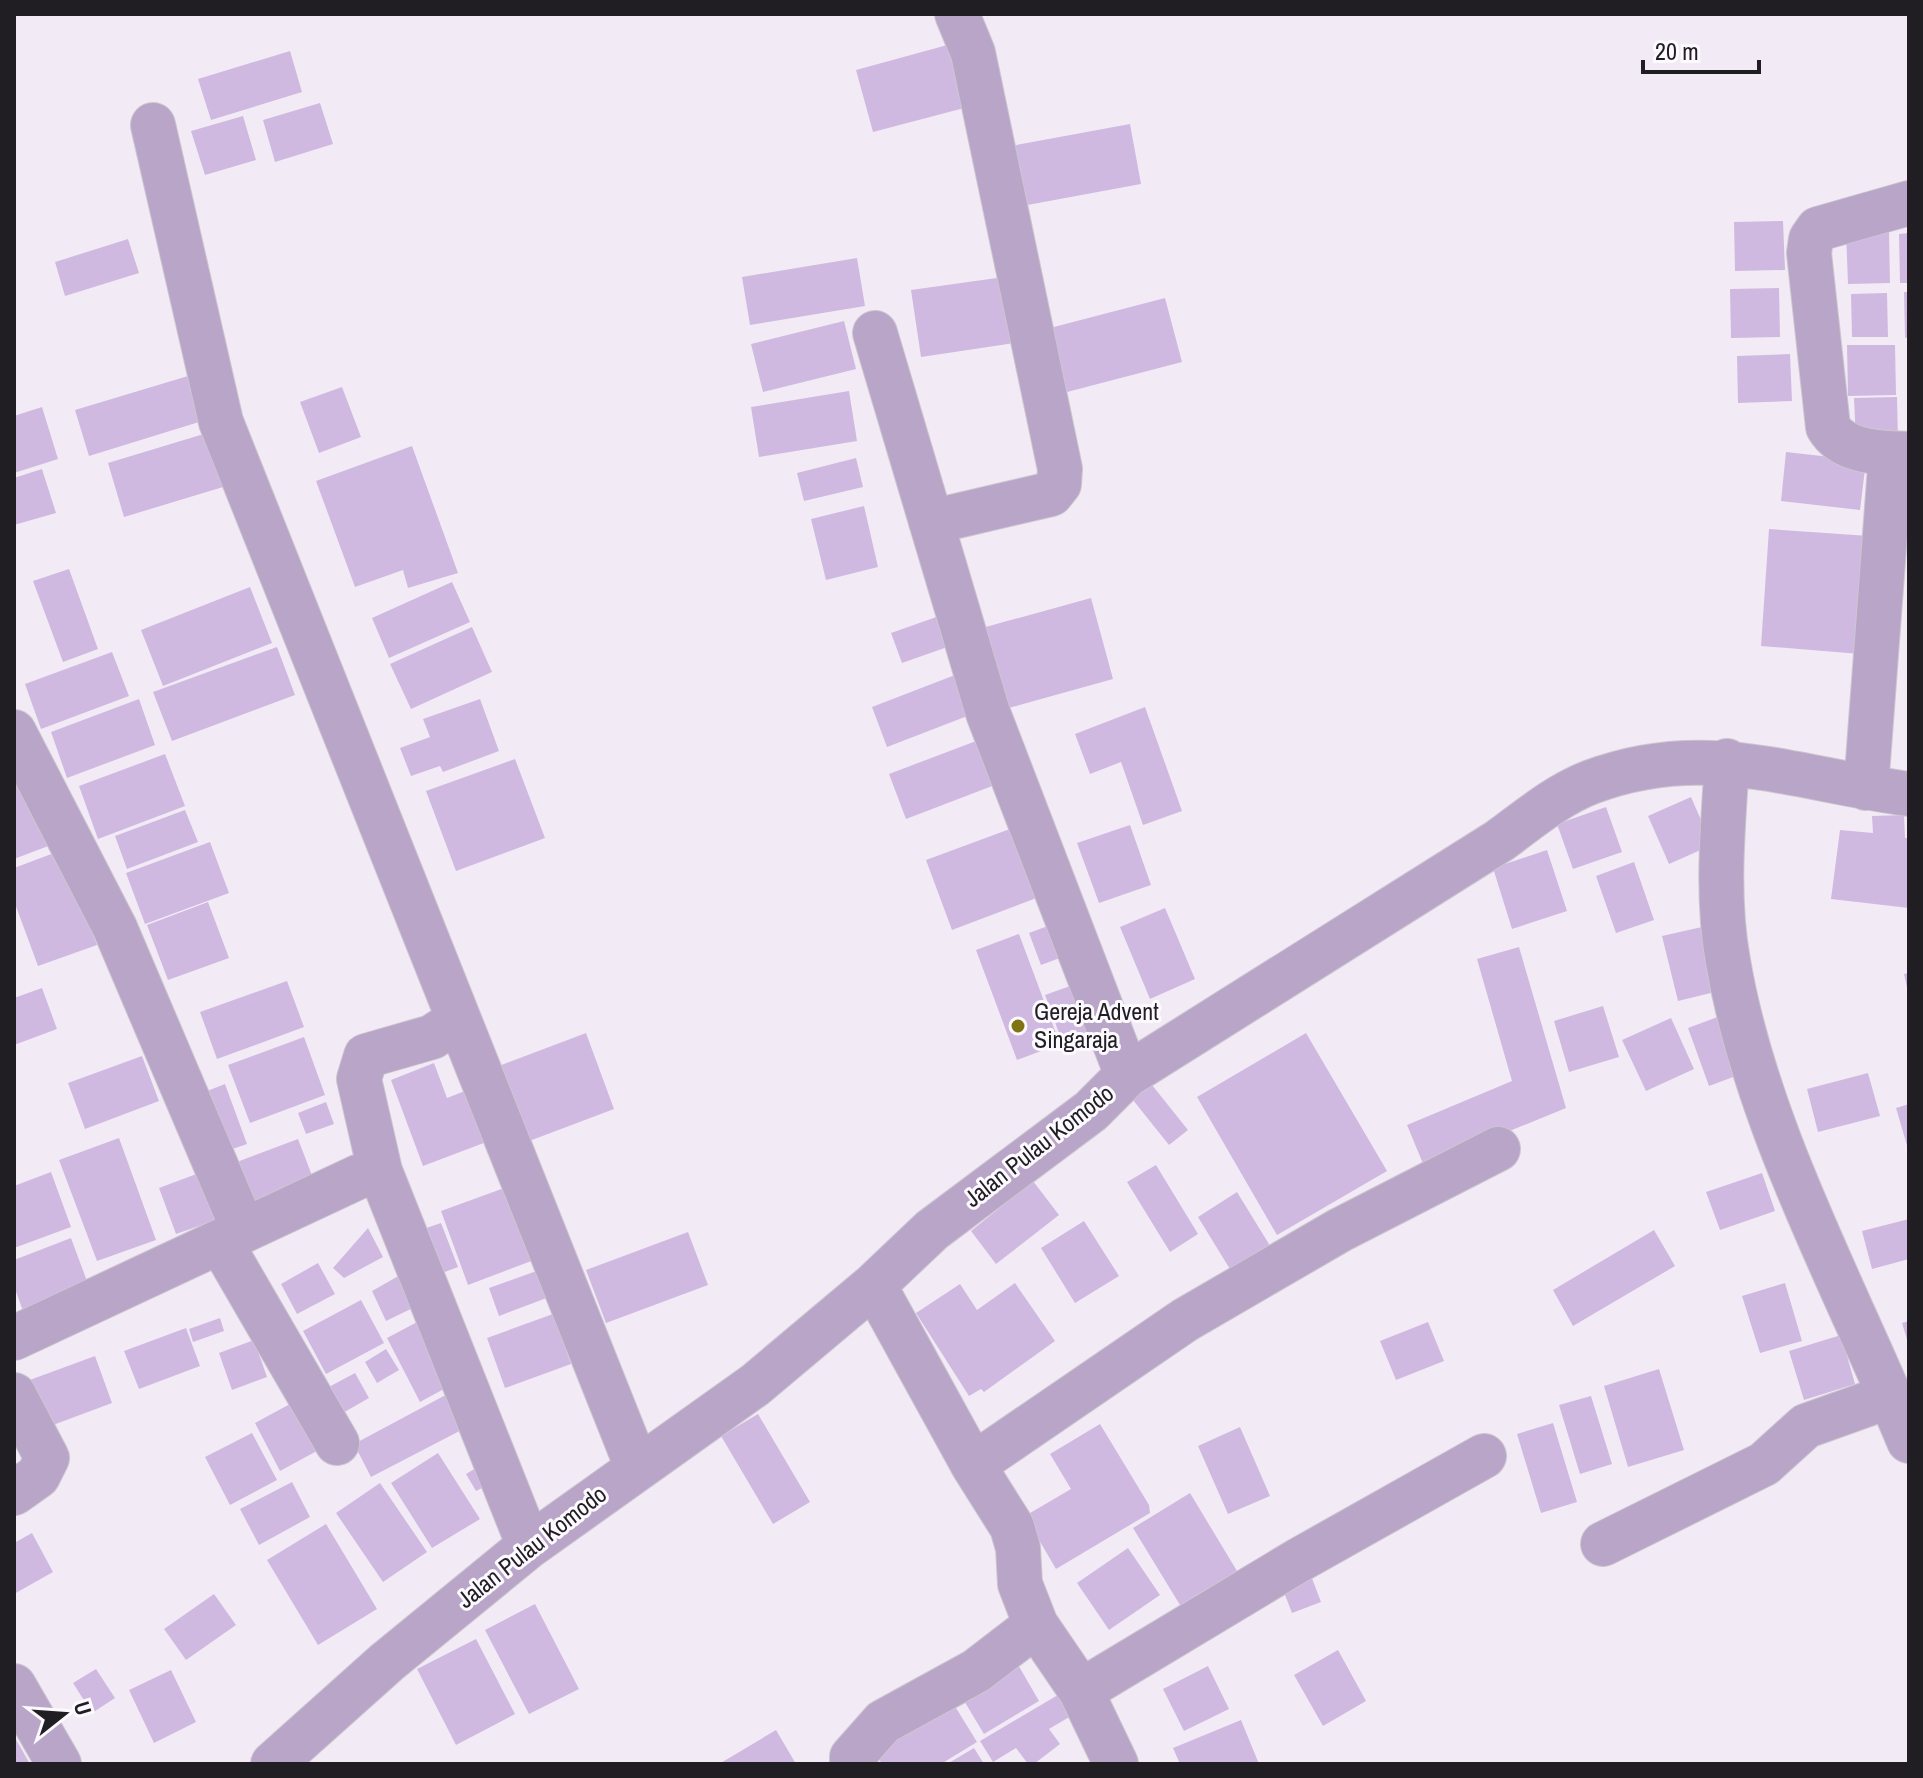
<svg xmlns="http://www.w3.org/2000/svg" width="1923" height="1778" viewBox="0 0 1923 1778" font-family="'Archivo Narrow',sans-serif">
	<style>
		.building { fill: #d0b9e0 }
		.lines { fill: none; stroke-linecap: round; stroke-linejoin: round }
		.minor-casing { stroke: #ccc6d0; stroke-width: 46 }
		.minor { stroke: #b9a5c8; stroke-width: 44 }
		.poi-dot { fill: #807314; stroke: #fdfaff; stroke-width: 3 }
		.labels { text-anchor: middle; stroke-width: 6; stroke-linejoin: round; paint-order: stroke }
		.poi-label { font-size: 24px; fill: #201e22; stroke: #fdfaff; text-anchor: start }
		.street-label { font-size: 24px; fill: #201e22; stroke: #fdfaff }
	</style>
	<rect width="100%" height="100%" fill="#f2ebf6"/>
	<path class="building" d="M951 44 968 107 873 132 856 70Z
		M290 51 302 92 211 120 198 79Z
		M320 103 333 144 275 162 263 120Z
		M243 116 256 160 205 175 191 131Z
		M1130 124 1141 184 1022 206 1011 146Z
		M1783 221 1785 270 1735 271 1734 222Z
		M1889 231 1890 283 1848 284 1846 232Z
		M1909 233V283H1900L1899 234Z
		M128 239 139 273 65 296 55 262Z
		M857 258 865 306 750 325 742 277Z
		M1011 276 1021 342 921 357 911 290Z
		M1779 288 1780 337 1731 338 1730 289Z
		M1904 292H1909V337L1905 338Z
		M1887 293 1888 337H1852L1851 294Z
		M1165 298 1182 362 1067 392 1050 328Z
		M844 321 856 369 763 392 751 344Z
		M1847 345H1895L1896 395 1848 396Z
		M1790 354 1792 401 1738 403 1737 356Z
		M198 373 212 418 89 456 75 410Z
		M342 387 361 437 319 453 300 402Z
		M849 391 857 441 759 457 751 407Z
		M1897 397 1898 441 1856 442 1854 398Z
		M42 407 58 459 14 473V416Z
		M207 433 223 487 124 517 108 463Z
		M412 446 458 573 408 588 403 570 355 587 316 481Z
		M1786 452 1866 461 1860 510 1781 501Z
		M856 458 863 487 804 501 797 473Z
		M42 469 56 513 14 525V478Z
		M864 506 878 567 826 580 811 519Z
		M1769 529 1869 536 1860 654 1761 646Z
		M69 569 98 649 63 662 33 581Z
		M452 582 470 622 389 658 372 618Z
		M250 587 272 643 163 686 141 630Z
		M1091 598 1113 679 1005 709 982 628Z
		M942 615 953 645 902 663 891 633Z
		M472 627 492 672 411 709 390 664Z
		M277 647 295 695 172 741 153 692Z
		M112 652 129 696 41 729 25 684Z
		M955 675 970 715 887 747 872 707Z
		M139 699 155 745 67 778 51 732Z
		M480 699 499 751 443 772 440 766 411 776 400 748 430 737 423 719Z
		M1145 707 1182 811 1143 825 1121 762 1090 774 1075 734Z
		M984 738 1000 783 906 819 889 774Z
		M165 754 185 806 98 839 79 786Z
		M515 759 545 838 456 871 426 791Z
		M14 779 51 845 14 859Z
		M1691 797 1712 845 1669 864 1648 816Z
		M1606 807 1622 852 1573 869 1557 824Z
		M185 810 198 842 127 869 115 836Z
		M1904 815 1905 838H1909V908L1831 899 1840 830 1873 833 1872 816Z
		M1021 825 1047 894 952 930 926 860Z
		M1130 825 1151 885 1099 903 1077 843Z
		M210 842 229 893 145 924 126 873Z
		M62 850 97 945 38 966 14 901V868Z
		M1547 850 1567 911 1512 929 1493 868Z
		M1634 862 1654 920 1616 933 1596 876Z
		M208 902 229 958 168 980 147 925Z
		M1165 908 1195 979 1150 999 1120 927Z
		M1061 921 1073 953 1041 965 1029 933Z
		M1702 927 1719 991 1678 1001 1662 936Z
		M1019 934 1060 1044 1017 1060 976 950Z
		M1519 947 1566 1108 1424 1166 1407 1125 1512 1081 1477 959Z
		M1909 973V992H1908L1904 974Z
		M287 981 304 1027 217 1059 200 1012Z
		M1084 981 1102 1029 1063 1044 1045 995Z
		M42 988 57 1029 14 1045V998Z
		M1603 1006 1619 1057 1569 1072 1554 1021Z
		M1731 1012 1752 1070 1709 1086 1688 1028Z
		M1671 1018 1694 1069 1646 1091 1622 1040Z
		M586 1033 614 1109 524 1143 496 1067Z
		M1306 1033 1387 1171 1277 1235 1197 1097Z
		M304 1037 325 1095 250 1123 228 1065Z
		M142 1056 159 1101 85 1129 68 1083Z
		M434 1063 447 1098 470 1089 489 1141 423 1166 391 1080Z
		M1868 1073 1880 1116 1818 1132 1807 1089Z
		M1148 1080 1188 1130 1169 1145 1129 1095Z
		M225 1084 247 1144 224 1152 202 1093Z
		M326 1102 334 1124 306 1134 298 1113Z
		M1909 1104V1149H1908L1896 1108Z
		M119 1138 156 1240 97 1261 59 1160Z
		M298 1139 318 1191 248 1216 229 1165Z
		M1156 1165 1198 1234 1170 1252 1127 1182Z
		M51 1172 71 1227 14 1248V1186Z
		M199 1173 216 1220 176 1234 159 1188Z
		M1762 1173 1775 1211 1720 1230 1706 1192Z
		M1033 1181 1059 1215 996 1264 971 1231Z
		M507 1187 534 1260 468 1285 441 1211Z
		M1237 1192 1272 1249 1233 1274 1198 1217Z
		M1909 1219V1259L1872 1269 1862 1231Z
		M1084 1221 1119 1276 1075 1303 1041 1248Z
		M441 1223 458 1267 429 1278 412 1233Z
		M368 1228 383 1257 344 1278 333 1268Z
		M1654 1230 1675 1266 1573 1326 1553 1290Z
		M688 1232 708 1285 606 1323 586 1270Z
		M71 1238 91 1292 25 1317 14 1286V1260Z
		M318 1263 335 1294 297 1314 281 1284Z
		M542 1269 552 1296 499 1316 489 1288Z
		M409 1270 423 1303 386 1321 372 1291Z
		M1015 1283 1055 1341 984 1392 981 1389 969 1396 916 1313 960 1284 977 1310Z
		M1785 1283 1802 1341 1760 1353 1742 1296Z
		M361 1300 384 1343 326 1374 303 1331Z
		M553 1314 571 1364 505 1388 487 1338Z
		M220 1318 224 1331 193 1342 189 1329Z
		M421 1320 455 1383 420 1402 387 1338Z
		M1909 1321V1343H1908L1902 1323Z
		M1428 1322 1444 1361 1396 1380 1380 1341Z
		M186 1328 200 1366 139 1389 124 1351Z
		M1841 1335 1855 1384 1804 1400 1789 1351Z
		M254 1340 267 1377 232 1390 219 1353Z
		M386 1349 399 1370 377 1383 365 1362Z
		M95 1356 112 1403 45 1428 27 1381Z
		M1659 1369 1684 1450 1628 1467 1604 1386Z
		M355 1373 369 1398 341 1414 327 1388Z
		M455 1390 473 1424 371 1477 354 1444Z
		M1591 1396 1612 1464 1580 1474 1559 1405Z
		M301 1398 326 1446 280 1471 255 1423Z
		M758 1414 810 1502 773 1524 721 1436Z
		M1553 1423 1577 1502 1541 1513 1517 1434Z
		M1100 1424 1149 1505 1150 1513 1056 1569 1025 1516 1071 1489 1050 1454Z
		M1240 1427 1270 1496 1228 1514 1198 1446Z
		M252 1433 277 1480 230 1505 205 1457Z
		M438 1453 480 1519 432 1548 391 1483Z
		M486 1462 496 1481 476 1491 466 1474Z
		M292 1482 310 1517 259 1545 240 1509Z
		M380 1483 427 1552 383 1582 336 1513Z
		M1190 1493 1237 1571 1180 1605 1133 1528Z
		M326 1524 377 1609 318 1645 267 1560Z
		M32 1533 53 1572 14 1594V1543Z
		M1128 1548 1160 1595 1109 1630 1077 1583Z
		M1307 1565 1321 1602 1292 1613 1278 1577Z
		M214 1594 236 1625 186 1660 164 1629Z
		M535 1604 579 1689 529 1714 485 1630Z
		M476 1639 515 1714 456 1745 417 1669Z
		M1338 1650 1366 1701 1323 1726 1294 1675Z
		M1013 1656 1039 1701 984 1734 957 1689Z
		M1208 1666 1229 1709 1184 1731 1163 1689Z
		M96 1669 115 1698 92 1713 73 1683Z
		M171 1670 196 1722 154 1743 129 1690Z
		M1063 1692 1076 1713 1049 1729 1060 1744 1034 1764H1028L1016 1748 993 1762 980 1741Z
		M948 1695 977 1742 941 1764H882L869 1742Z
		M1241 1720 1259 1764H1180L1173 1748Z
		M776 1730 796 1764H719Z
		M14 1736 30 1764H14Z
		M974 1748 984 1764H947Z"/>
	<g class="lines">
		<defs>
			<path id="minor" d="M153 125 221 422 637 1467
				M1909 203 1818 229 1811 239 1809 253 1828 427C1843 453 1881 453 1909 454
				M875 333 988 713 1127 1075
				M931 522 1051 494 1059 484 1060 469 973 53 957 14
				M14 732 115 928 243 1229
				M1727 761C1723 827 1716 895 1728 961 1756 1126 1845 1286 1909 1441
				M1866 788 1891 454
				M458 1020 432 1037 366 1056 359 1079 380 1171 529 1546
				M221 1243 337 1443
				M874 1285 973 1465 1012 1527 1018 1548 1020 1584 1036 1625 1081 1691 1116 1764
				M14 1338 358 1177 380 1171
				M14 1395 47 1458 38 1476 14 1493
				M973 1465 1185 1320 1340 1230 1498 1149
				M1603 1544 1764 1464 1806 1426 1890 1396
				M14 1686 59 1764
				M1081 1691 1299 1560 1484 1456
				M273 1764 387 1662 529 1546 755 1385 874 1285 932 1230 1091 1111 1127 1075 1499 841C1528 820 1557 795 1591 782 1705 739 1795 779 1909 794
				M852 1764V1757L883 1722 976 1671 1036 1625"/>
		</defs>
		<use href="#minor" class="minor-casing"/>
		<use href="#minor" class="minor"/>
	</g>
	<circle class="poi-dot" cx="1018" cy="1026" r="8"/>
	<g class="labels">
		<g class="poi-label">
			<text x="1034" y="1020">Gereja Advent<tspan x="1034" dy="28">Singaraja</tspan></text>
		</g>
		<g class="street-label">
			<text transform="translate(1039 1146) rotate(-38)" y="8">Jalan Pulau Komodo</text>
			<text transform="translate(532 1547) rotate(-38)" y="8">Jalan Pulau Komodo</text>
		</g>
	</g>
	<rect width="1923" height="1778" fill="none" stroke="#201e22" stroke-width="32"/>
	<g transform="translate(64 1714) rotate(73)" stroke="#fdfaff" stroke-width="6" paint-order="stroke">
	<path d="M0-6L14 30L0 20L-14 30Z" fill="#201e22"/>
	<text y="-12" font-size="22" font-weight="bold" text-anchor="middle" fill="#201e22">U</text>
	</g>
	<path d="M1643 60v12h116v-12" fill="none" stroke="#201e22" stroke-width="4"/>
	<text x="1655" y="60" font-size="24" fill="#201e22" stroke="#fdfaff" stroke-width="6" paint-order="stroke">20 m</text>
</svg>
